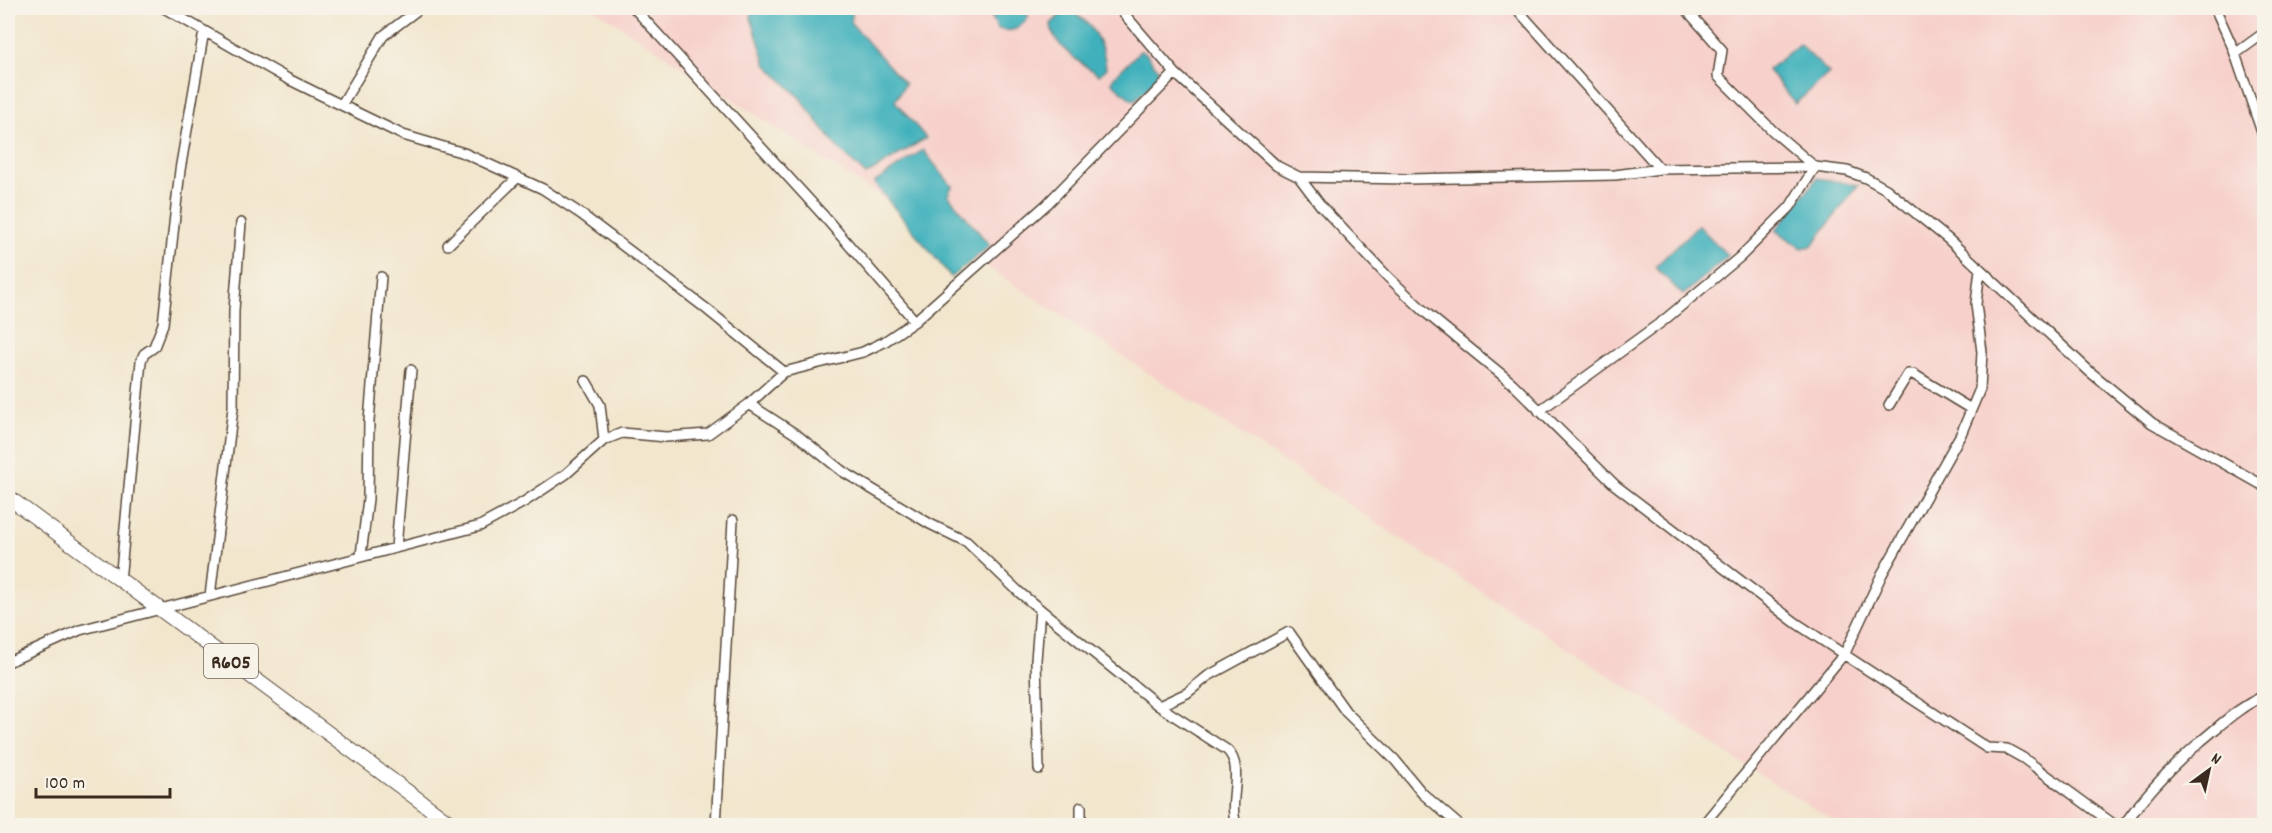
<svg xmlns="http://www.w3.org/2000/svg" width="2272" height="833" viewBox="0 0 2272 833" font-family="Dekko,sans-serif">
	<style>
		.built { fill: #f7d0cb }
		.water { fill: #41b1bc; stroke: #3e6e6d; stroke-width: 1.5 }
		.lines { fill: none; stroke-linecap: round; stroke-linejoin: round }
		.street-casing { stroke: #564638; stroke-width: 12 }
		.primary-casing { stroke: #564638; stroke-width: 16 }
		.street { stroke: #fff; stroke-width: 9 }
		.primary { stroke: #fff; stroke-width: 14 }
		.labels { text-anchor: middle; stroke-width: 5; stroke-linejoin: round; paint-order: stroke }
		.shield { fill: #f7f3e8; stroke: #73665b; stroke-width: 1.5 }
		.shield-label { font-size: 20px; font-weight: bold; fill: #3b2a1e }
	</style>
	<rect width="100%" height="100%" fill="#f7f3e8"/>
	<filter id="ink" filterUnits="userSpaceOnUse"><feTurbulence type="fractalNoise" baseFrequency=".0167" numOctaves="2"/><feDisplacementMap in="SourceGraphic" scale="12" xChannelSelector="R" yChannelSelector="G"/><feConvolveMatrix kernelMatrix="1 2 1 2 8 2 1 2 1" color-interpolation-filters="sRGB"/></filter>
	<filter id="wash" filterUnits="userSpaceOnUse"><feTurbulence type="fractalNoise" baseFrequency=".008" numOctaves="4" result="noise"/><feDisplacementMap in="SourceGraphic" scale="24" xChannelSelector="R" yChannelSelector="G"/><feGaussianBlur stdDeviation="1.35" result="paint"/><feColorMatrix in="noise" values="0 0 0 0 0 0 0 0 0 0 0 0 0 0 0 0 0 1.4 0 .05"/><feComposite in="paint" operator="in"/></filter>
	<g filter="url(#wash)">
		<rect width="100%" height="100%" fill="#f2e6cd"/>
		<path class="built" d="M593 8H2264V825H1841L1769 781Z"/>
		<path class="water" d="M753 8H853L851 23 905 84 895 101 926 138 866 175 837 147 800 98 766 64 751 18Z
			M981 8H1021L1029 17C1019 29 1014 33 998 29L991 16Z
			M1069 11C1091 19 1105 47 1106 69L1099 75C1082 64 1052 46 1051 24L1060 15Z
			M1799 44 1829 73 1795 104 1768 70Z
			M1140 51 1145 52 1158 69V78L1135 100 1131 99 1112 83 1113 78Z
			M923 150 952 186 948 195 990 246 951 277 874 183Z
			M1817 178 1858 185 1812 246 1801 248 1776 230Z
			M1698 225 1728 256 1683 295 1655 267Z"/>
	</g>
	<g filter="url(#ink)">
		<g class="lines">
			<defs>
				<path id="street" d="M164 8 288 79 331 100 403 135 464 153 543 189 581 214 704 307 784 372
					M634 8 822 214 915 321
					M1119 8 1175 73
					M1516 8 1660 169
					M2215 8 2233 48 2264 138
					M2235 54 2264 33
					M342 104 383 36 420 8
					M1299 177 1321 206 1387 276 1425 312 1512 383 1615 485 1796 623 1987 748 2007 749 2023 758 2116 826
					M448 245 518 177
					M586 381 600 405 604 440
					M749 404 797 435 842 471 930 524 967 542 1020 593 1159 706 1227 750C1246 768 1226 803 1237 826
					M1889 405 1908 374H1913L1971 409
					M1539 411 1663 321 1740 257 1790 207 1815 167 1773 131 1718 76 1722 50 1685 8
					M396 548 411 370
					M361 555 368 499 369 421 381 277
					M120 581 141 361 144 354 154 347 163 324 180 170 204 31
					M210 596 233 408 234 310 241 223
					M8 662 80 630 480 526 524 502 566 474 604 440 622 433 666 437 708 434 749 404 784 372 863 352 884 342 915 321 1047 204 1175 73 1277 166 1299 177 1407 179 1615 175 1660 169 1815 167 1847 171 1866 178 1886 189 1948 239 2089 371 2152 423 2264 486
					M1159 706 1187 693 1208 676 1289 632 1346 712 1395 760 1422 793 1460 826
					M1039 769 1036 660 1040 609
					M1081 807V826
					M716 826 733 520
					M1702 826 1845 653 1882 574 1961 434 1980 389 1982 352 1976 304 1980 269
					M2123 826C2146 793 2171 767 2201 741 2222 724 2239 707 2264 696"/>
				<path id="primary" d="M8 497 454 826"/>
			</defs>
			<use href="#street" class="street-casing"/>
			<use href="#primary" class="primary-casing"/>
			<use href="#street" class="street"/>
			<use href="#primary" class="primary"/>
		</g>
	</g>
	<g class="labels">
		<rect class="shield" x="204" y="644" width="54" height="34" rx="4.5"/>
		<g class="shield-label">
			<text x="231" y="668">R605</text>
		</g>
	</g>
	<rect width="2272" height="833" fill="none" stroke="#f7f3e8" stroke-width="30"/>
	<g transform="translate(2209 770) rotate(33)" stroke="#f7f3e8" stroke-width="4.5" paint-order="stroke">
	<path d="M0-4.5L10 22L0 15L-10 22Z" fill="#3b2a1e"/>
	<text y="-9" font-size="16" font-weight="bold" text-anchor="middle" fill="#3b2a1e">N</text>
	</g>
	<path d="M36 788v9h134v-9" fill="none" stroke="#3b2a1e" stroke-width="3"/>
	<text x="45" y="788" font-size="18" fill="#3b2a1e" stroke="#f7f3e8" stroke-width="4.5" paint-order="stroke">100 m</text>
</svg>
